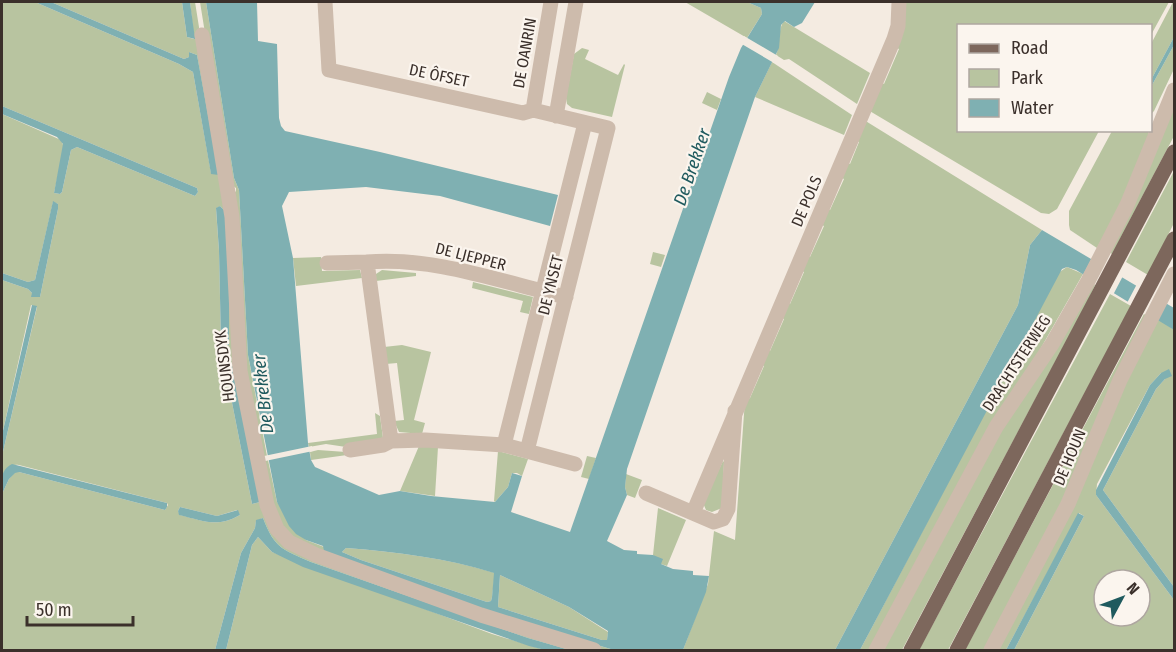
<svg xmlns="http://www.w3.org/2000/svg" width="1176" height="652" viewBox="0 0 1176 652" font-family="'Fira Sans Condensed',sans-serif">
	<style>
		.green { fill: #b8c4a0; fill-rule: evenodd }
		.water { fill: #7fb0b2; fill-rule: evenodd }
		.pier { fill: #f4ebe1 }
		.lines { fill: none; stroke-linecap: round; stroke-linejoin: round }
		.minor { stroke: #cdbbac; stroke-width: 15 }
		.major { stroke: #7d675c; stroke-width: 15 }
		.labels { text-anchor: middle; stroke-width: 4.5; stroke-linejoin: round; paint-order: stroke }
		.street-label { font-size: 16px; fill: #3b302b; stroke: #fbf5ee }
		.water-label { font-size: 18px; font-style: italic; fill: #1f5a5e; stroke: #fbf5ee }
	</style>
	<rect width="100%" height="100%" fill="#f4ebe1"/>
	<path class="green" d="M2 2H35L179 64 193 72 211 173 218 174 197 55 189 52V57L184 59 51 2H182L187 37 194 39 190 2H195L229 215 236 368 263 504 273 529 278 536 293 549 311 556 481 618 585 650H570L528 638 311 562C282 549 275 549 263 518L256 521 255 528 241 553 215 650H2V494L9 479 15 472H19L165 510 168 505 167 503 19 465C8 464 6 469 2 478V456L37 307 31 305 2 435V280L28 289 32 293V297H40L58 209V204L53 202 35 280 28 282 2 273V114L61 140 64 147 54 193 60 194 62 192 71 150 77 147 195 196 198 192 197 188 2 106ZM220 206 226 212 229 252V344L221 345 219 251 216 209ZM224 362 232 364 260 502 252 504ZM180 507 217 516 237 510 240 515C217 528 204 521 180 515L178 511Z
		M200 2H206L234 178 239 190 248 355 267 456 263 457 242 371 232 196 236 191V188L229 183Z
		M685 2H747L761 8 762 14 747 38Z
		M903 2H1169L1151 35 1150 26H958V130L1099 131 1057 209 1049 214 1041 213 868 110 880 82 884 84 899 49 895 47Z
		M1173 2 1174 37 1151 80V44Z
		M784 21 870 73 857 104 789 59 784 60 776 55C781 44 777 30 784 21Z
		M1174 45V69L1154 111 1151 114V87Z
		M582 48 589 50 585 59 618 75 624 64 625 65 612 117 572 108 567 104 566 98 574 54Z
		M772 62 852 115 844 135 755 97Z
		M707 92 721 99 717 110 702 103Z
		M1174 104V136L1112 254 1109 252Z
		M864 120 1042 230 1030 245 1018 305 835 650H683L708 584 714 531 735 540 745 400 750 398 764 366 760 364 766 350 770 351 784 319 780 317 786 303 790 304 804 272 800 270 806 256 810 257 824 226 820 224 826 209 830 210 844 179 840 177 846 162 850 164 859 142 855 140Z
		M1112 131H1148L1149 135 1122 202 1097 248 1070 230 1069 225V211Z
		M1174 171V223L1148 275 1126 262Z
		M653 252 665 255 661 267 650 264Z
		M321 257 322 271 360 270 362 278 296 286 293 258Z
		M1067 267 1083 274 869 650H860L1058 273Z
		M382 270 416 273V276L376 281V274Z
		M473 282 533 297 529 314 520 312 523 301 472 288Z
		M1093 283 1095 285 1089 298 902 650H883L992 445Z
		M1110 294 1131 306 948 650H919Z
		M1144 314 1147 316 1083 460 986 650H965Z
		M1158 318 1174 330V480L1173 498 1174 499V587L1103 490 1156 389 1165 379 1161 373 1150 385 1097 484 1096 495 1174 600V650H1014L1084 516 1079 513 1006 650H996L1125 383ZM1104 580H1140V616H1104Z
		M402 345 431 352 414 420 425 423 422 434 399 432 394 421 404 420 397 363 386 364 384 347Z
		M375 413 380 416 383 438 346 447 326 444 309 447 308 443 377 434Z
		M419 446 438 447 435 496 400 491Z
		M318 450 346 452 347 455 311 460 310 452Z
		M498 451 528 459 522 476 517 473H512L508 487 495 502 494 501Z
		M587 456 596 458 589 479 581 477Z
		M268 460 277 502 306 540 510 619 614 650H604L509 622 317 553 279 527 264 461Z
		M723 461 724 462 722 508 712 512 706 510 703 503Z
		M626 474 642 480 635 498 627 495 625 487Z
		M658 508 686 520 667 566 661 564 653 555Z
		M258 537 272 552 492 634 545 650H226L252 545Z
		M346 548C397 552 446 558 495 573L492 597 491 601 487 602 361 560 342 552Z
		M500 575 569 607 608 632 607 640H602L498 607Z"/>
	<path class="water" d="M35 2H51L184 59 189 57V52L197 55 219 175 211 174 193 72 179 64Z
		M182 2H190L195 39 187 37Z
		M206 2H257L258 41 277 44 279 118 281 126 285 131 380 152 558 195 550 226 440 196 366 187 289 192 282 206 293 258 308 443 311 460 315 467 379 495 400 491 431 496 495 502 508 487 512 473 522 476 511 512 570 532 729 77 741 48 762 14 761 8 747 2H815L802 23 794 27 785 21 781 25 779 48 755 97 627 469 625 487 627 495 607 541 624 550 637 551V554L653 555 663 559 661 564 673 569 693 571V575L709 576 706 592 683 650H614L510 619 324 551 323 546 306 540 296 534 289 526 277 502 248 355 239 190 234 178ZM346 548C397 552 446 558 494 573L492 597 491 601 487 602 361 560 342 552ZM500 575 569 607 608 631 607 640H602L498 607Z
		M1174 37V45L1151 87V80Z
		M2 106 197 188 198 192 195 196 77 147 71 150 62 192 60 194 54 193 63 144 57 137 2 114Z
		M53 201 58 204V209L40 297H31L32 293 28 289 2 280V273L28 282 35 280Z
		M220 206 226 212 229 252V345H221L219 251 216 208Z
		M1042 230 1174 308V330L1076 270 1067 267 1062 269 860 650H835L1018 305 1030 245Z
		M32 305 37 306 2 456V435Z
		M224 362 232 364 260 502 252 504Z
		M1169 369 1172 376 1165 379 1156 389 1103 490 1174 587V600L1096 495V490L1150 385 1161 373Z
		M12 464 167 503V507L165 510 19 472 15 473 9 479 2 494C1 482 0 470 12 464Z
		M180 507 217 516 238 510 240 515C217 528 204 521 179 515L178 511Z
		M1078 513 1084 516 1014 650H1006Z
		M263 518C275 549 282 549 311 562L528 638 570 650H545L529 646 303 567 272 552 258 537 252 545 226 650H215L241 553 255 528 256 520Z"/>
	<path class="pier" d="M744 36 778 56 774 63 740 43Z
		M1093 256 1124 274 1113 295 1082 277Z
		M1138 282 1167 300 1156 321 1127 303Z
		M312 446 313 451 265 461 264 456Z"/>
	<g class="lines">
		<path class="minor" d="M325 2 329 70 523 113 533 110 608 128 527 451
			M202 35 232 217 240 371 267 505 277 529 289 542 316 555 481 615 594 650
			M533 110 551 2
			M556 116 576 2
			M327 263 367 262
			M566 297C502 282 432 256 367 262L391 441 425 440 504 445 575 464
			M735 411 728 509 723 519 714 522 693 513 894 39 898 26 899 2
			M504 445 585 123
			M350 450 383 445 391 441
			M646 493 693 513
			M876 650 996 427 1052 344 1088 281 1127 205 1174 90
			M991 650 1068 504 1120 380 1174 274"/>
		<path class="major" d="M911 650 1174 152
			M957 650 1174 239"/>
	</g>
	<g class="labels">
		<g class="street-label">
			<text transform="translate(524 53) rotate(-80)" y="6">DE OANRIN</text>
			<text transform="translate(439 75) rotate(12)" y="6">DE ÔFSET</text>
			<text transform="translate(806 201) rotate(-67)" y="6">DE POLS</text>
			<text transform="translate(471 256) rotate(14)" y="6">DE LJEPPER</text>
			<text transform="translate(550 285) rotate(-76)" y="6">DE YNSET</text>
			<text transform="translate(1016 363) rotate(-57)" y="6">DRACHTSTERWEG</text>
			<text transform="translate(224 366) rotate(-97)" y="6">HOUNSDYK</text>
			<text transform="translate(1069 457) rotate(-67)" y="6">DE HOUN</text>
		</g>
		<g class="water-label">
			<text transform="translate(692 167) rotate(-71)" y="6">De Brekker</text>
			<text transform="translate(263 394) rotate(-96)" y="6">De Brekker</text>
		</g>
	</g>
	<rect width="1176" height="652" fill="none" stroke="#3b302b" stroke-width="6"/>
	<rect x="957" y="24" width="195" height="108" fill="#fbf5ee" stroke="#aea6a0" stroke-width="1.5"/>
	<rect x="969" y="44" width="30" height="9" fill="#7d675c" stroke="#aea6a0" stroke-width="1.5"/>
	<text x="1011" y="54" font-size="18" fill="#3b302b">Road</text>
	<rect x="969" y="69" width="30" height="18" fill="#b8c4a0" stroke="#aea6a0" stroke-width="1.5"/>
	<text x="1011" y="84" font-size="18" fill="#3b302b">Park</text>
	<rect x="969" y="99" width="30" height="18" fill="#7fb0b2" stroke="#aea6a0" stroke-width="1.5"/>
	<text x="1011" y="114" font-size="18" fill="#3b302b">Water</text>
	<g transform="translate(1122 598) rotate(49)"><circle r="28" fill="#fbf5ee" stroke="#aea6a0" stroke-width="1.5"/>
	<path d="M0-4.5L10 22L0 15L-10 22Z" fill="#1f5a5e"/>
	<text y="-9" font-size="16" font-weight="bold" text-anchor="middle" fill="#3b302b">N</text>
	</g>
	<path d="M27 616v9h106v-9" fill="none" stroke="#3b302b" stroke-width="3"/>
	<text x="36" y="616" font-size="18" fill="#3b302b" stroke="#fbf5ee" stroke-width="4.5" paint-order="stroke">50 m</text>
</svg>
